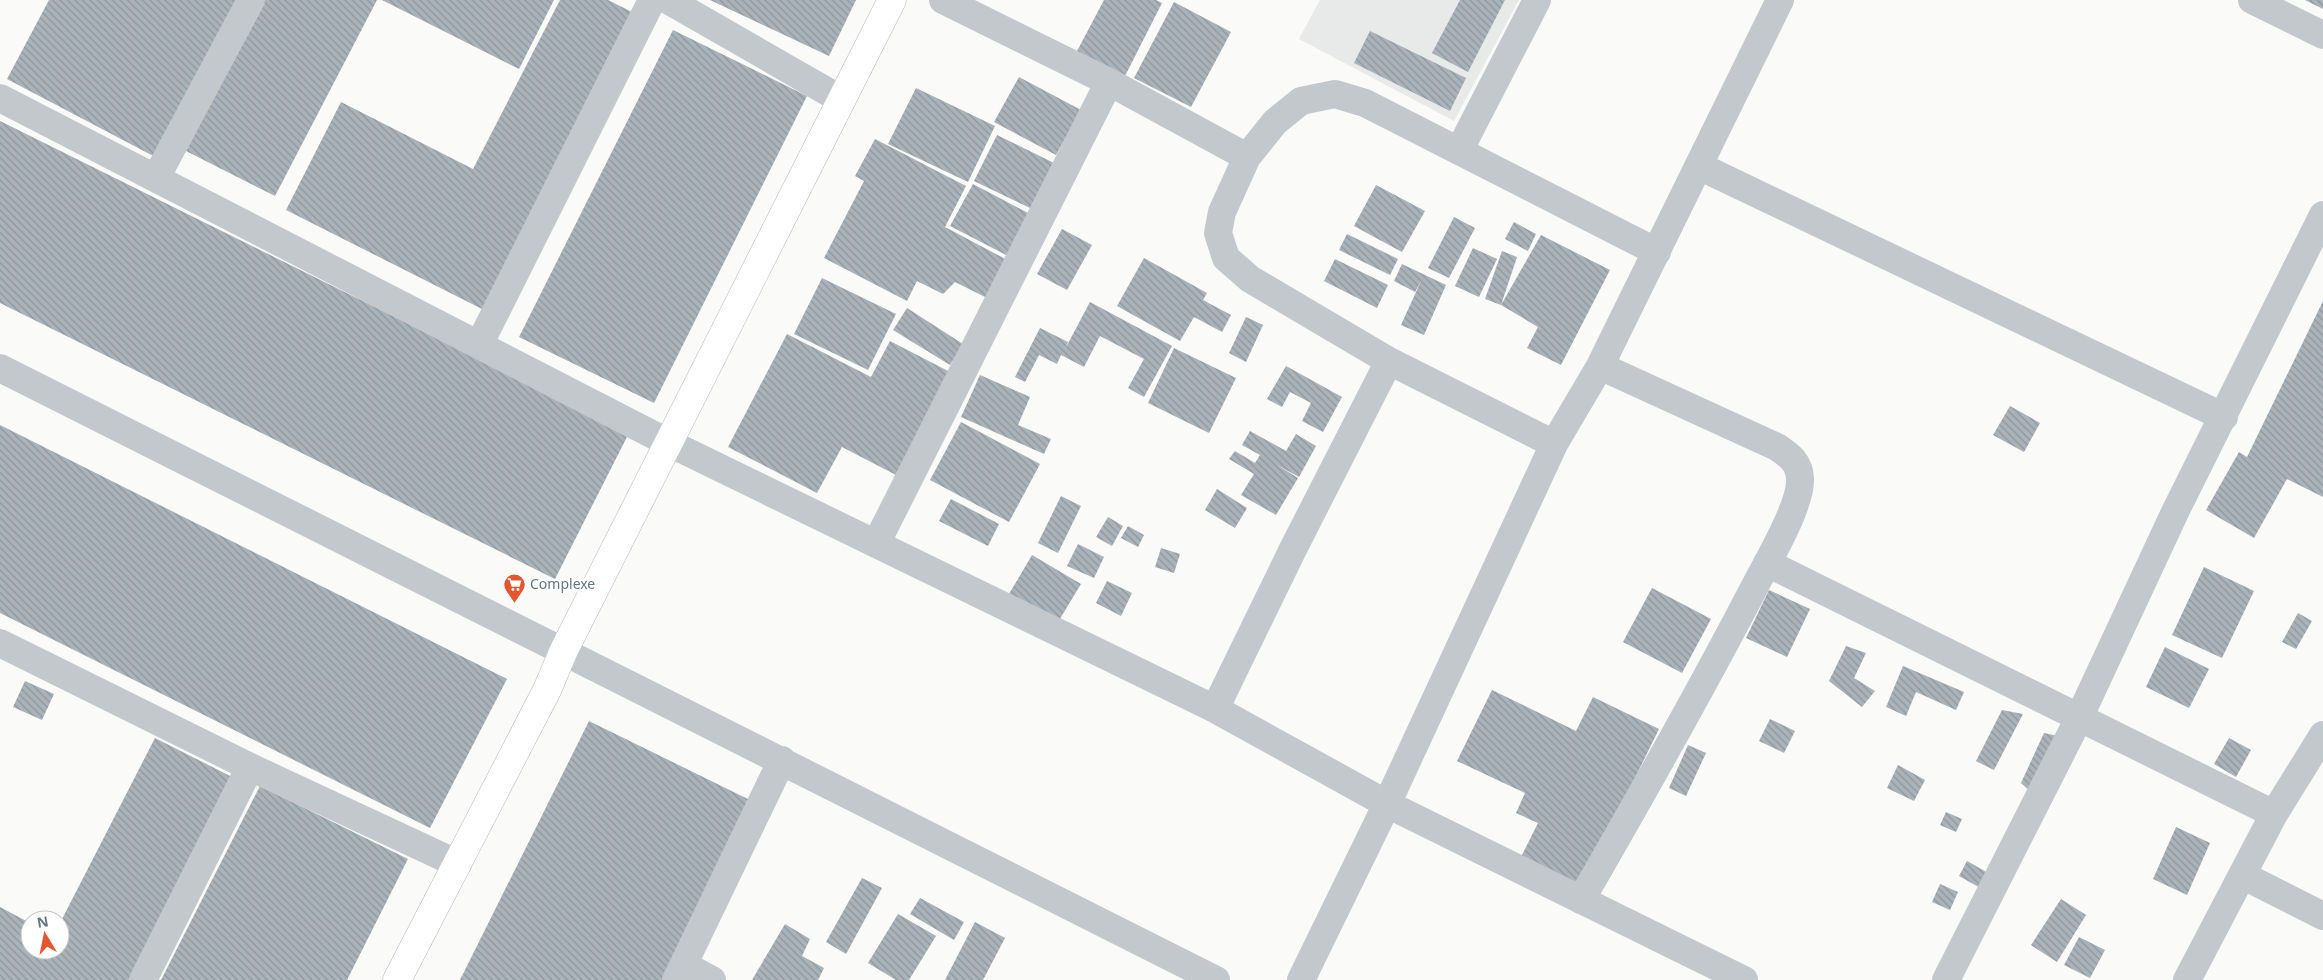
<svg xmlns="http://www.w3.org/2000/svg" width="2323" height="980" viewBox="0 0 2323 980" font-family="'Noto Sans',sans-serif">
	<style>
		.built { fill: #e8e9e9 }
		.building { fill: url(#building-back-hatch) }
		.lines { fill: none; stroke-linecap: round; stroke-linejoin: round }
		.secondary-casing { stroke: #b3babf; stroke-width: 29 }
		.street { stroke: #c3c8cc; stroke-width: 28 }
		.secondary { stroke: #fff; stroke-width: 28 }
		.labels { text-anchor: middle; stroke-width: 5; stroke-linejoin: round; paint-order: stroke }
		.poi-label { font-size: 14px; fill: #657683; stroke: #fff; text-anchor: start }
	</style>
	<defs>
		<pattern id="building-back-hatch" width="6" height="6" patternUnits="userSpaceOnUse" patternTransform="scale(1.25)"><rect width="6" height="6" fill="#aab3b9"/><path d="M-1 5l2 2M0 0l6 6M5-1l2 2" fill="none" stroke="#8e969c"/></pattern>
	</defs>
	<rect width="100%" height="100%" fill="#fafaf8"/>
	<path class="built" d="M1320 0H1519L1454 121 1299 39Z"/>
	<path class="building" d="M49 0H243L159 159 7 79Z
		M264 0H377L275 196 186 151Z
		M382 0H554L519 69Z
		M560 0H608L636 14 484 310 286 210 341 102 473 169Z
		M710 0H856L829 56Z
		M1104 0H1156L1162 3 1124 78 1076 53Z
		M1460 0H1505L1468 72 1432 53Z
		M2305 0H2323V9Z
		M1174 2 1231 32 1191 107 1134 78Z
		M673 30 807 96 654 403 519 337Z
		M1370 31 1466 78 1450 111 1354 63Z
		M1019 77 1081 110 1056 155 994 122Z
		M916 88 995 126 968 182 888 144Z
		M0 121 629 433 555 579 0 303Z
		M997 135 1054 163 1032 209 974 181Z
		M875 139 966 186 945 227 1011 262 991 300 955 282 943 294 917 281 907 301 824 258 864 181 855 176Z
		M973 184 1030 214 1008 256 950 226Z
		M1376 185 1425 211 1402 252 1354 226Z
		M1454 217 1475 228 1449 278 1428 268Z
		M1514 222 1536 234 1528 251 1505 239Z
		M1062 229 1092 245 1067 290 1037 274Z
		M1347 234 1398 259 1390 275 1339 250Z
		M1541 235 1610 270 1561 365 1527 348 1538 327 1501 305 1485 299 1502 251 1517 257 1501 305Z
		M1473 248 1497 259 1479 297 1455 286Z
		M1144 258 1207 293 1203 300 1231 315 1222 332 1194 317 1180 341 1117 306Z
		M1335 259 1388 285 1377 308 1324 281Z
		M1402 264 1446 285 1424 335 1401 325 1421 281 1415 292 1394 281Z
		M822 278 896 314 868 370 794 334Z
		M2323 301V497L2287 479 2254 538 2206 510 2239 452 2247 457Z
		M1090 302 1172 346 1144 397 1128 388 1144 359 1100 336 1084 367 1061 355 1057 364 1039 355 1025 382 1015 377 1040 328 1068 342 1065 349Z
		M907 308 963 344 950 365 893 330Z
		M1246 317 1263 325 1246 362 1229 353Z
		M787 334 871 377 890 341 950 372 896 475 842 447 817 493 728 447Z
		M1174 348 1236 378 1209 433 1148 403Z
		M1286 366 1342 397 1323 432 1302 421 1311 403 1290 392 1282 407 1267 399Z
		M980 375 1030 397 1018 425 1051 439 1044 454 961 417Z
		M2010 406 2040 423 2024 452 1993 435Z
		M961 422 1040 464 1009 522 930 480Z
		M0 425 507 679 430 828 0 613Z
		M1250 431 1286 451 1296 434 1316 446 1299 477 1277 465 1298 478 1276 515 1241 495 1254 474 1229 459 1235 451 1255 463 1260 455 1242 445Z
		M1217 489 1247 508 1235 528 1205 510Z
		M1061 496 1081 506 1058 553 1038 543Z
		M951 499 999 524 988 546 939 521Z
		M1108 517 1123 526 1112 546 1096 537Z
		M1128 526 1144 535 1138 547 1121 538Z
		M1078 544 1104 557 1094 578 1067 566Z
		M1161 548 1180 554 1174 573 1155 567Z
		M1032 555 1081 584 1058 622 1009 594Z
		M2204 567 2254 591 2222 658 2172 635Z
		M1107 581 1132 593 1121 616 1096 603Z
		M1652 588 1711 619 1682 673 1623 642Z
		M1769 590 1810 609 1787 657 1746 638Z
		M2298 613 2312 621 2296 649 2282 642Z
		M1846 646 1866 653 1854 678 1875 691 1862 707 1829 681Z
		M2165 647 2209 669 2189 708 2146 687Z
		M1903 666 1964 692 1956 710 1916 692 1906 716 1886 707Z
		M25 681 54 694 42 720 13 707Z
		M1492 690 1576 731 1593 697 1659 729 1580 890 1519 861 1538 823 1516 813 1525 793 1457 761Z
		M2002 710 2023 714 1994 770 1976 761Z
		M1770 719 1795 731 1784 753 1759 741Z
		M589 721 754 802 666 980H460Z
		M2044 733 2058 736 2031 792 2021 783Z
		M155 738 240 781 137 980H0V907L30 923V950H60V923Z
		M2229 738 2251 750 2236 777 2214 764Z
		M1688 745 1706 753 1686 796 1669 788Z
		M1898 765 1925 780 1914 801 1887 788Z
		M260 786 408 859 347 980H161Z
		M1946 812 1962 819 1956 832 1940 825Z
		M2176 827 2210 843 2187 895 2153 879Z
		M1967 861 1990 874 1982 889 1959 876Z
		M862 878 882 888 846 954 826 942Z
		M1940 884 1958 892 1950 910 1932 902Z
		M920 898 964 922 954 940 910 914Z
		M2061 899 2086 915 2057 962 2031 945Z
		M898 914 936 936 909 980H896L868 963Z
		M975 922 1005 938 983 980H945Z
		M785 924 810 939 802 956 824 968 818 980H752Z
		M2079 937 2105 950 2090 978 2064 965Z"/>
	<g class="lines">
		<defs>
			<path id="secondary" d="M397 980 547 690 564 650 892 0"/>
		</defs>
		<use href="#secondary" class="secondary-casing"/>
		<path class="street" d="M668 0 842 100
			M943 0 1109 82 1247 157
			M2252 0 2323 35
			M0 98 669 443 1215 709 1387 804 1744 980
			M1459 151 1537 0
			M1699 166 2224 417
			M156 178 251 0
			M479 345 652 0
			M0 368 1216 980
			M1554 444 1389 361 1250 279 1226 258 1218 233 1222 212 1247 157 1275 122 1301 101 1335 94 1365 103 1657 252
			M876 544 1109 82
			M1767 563 2274 814
			M0 643 250 767 458 864
			M1215 709 1293 549 1389 361
			M2242 875 2323 916
			M1581 900C1641 796 1700 692 1755 586 1768 561 1802 504 1800 478 1799 462 1789 455 1777 447L1600 366
			M684 965 712 980
			M143 980 250 767
			M676 980 782 760
			M1301 980 1387 804 1554 444 1600 366 1780 0
			M1946 980 2079 718 2175 512 2323 215
			M2187 980 2274 814 2323 735"/>
		<use href="#secondary" class="secondary"/>
	</g>
	<defs>
		<symbol id="supermarket-pin" viewBox="-11 -11 22 30"><path d="M0 17L-7.5 6A9.5 9.5 0 1 1 7.5 6Z" fill="#e4572e" stroke="#fff"/><path d="M-6-5.5h2.5l.6 2H6L4.5 2H-2.5L-4.4-4H-6ZM-1.5 3.2a1.3 1.3 0 1 0 .1 0ZM3 3.2a1.3 1.3 0 1 0 .1 0Z" fill="#fff"/></symbol>
	</defs>
	<g fill-rule="evenodd">
		<use href="#supermarket-pin" x="502" y="572" width="25" height="34"/>
	</g>
	<g class="labels">
		<g class="poi-label">
			<text x="530" y="589">Complexe</text>
		</g>
	</g>
	<g transform="translate(45 935) rotate(350)"><circle r="24" fill="#ffffff" stroke="#c1c8cd"/>
	<path d="M0-4L9 19L0 12L-9 19Z" fill="#e4572e"/>
	<text y="-8" font-size="14" font-weight="bold" text-anchor="middle" fill="#657683">N</text>
	</g>
</svg>
